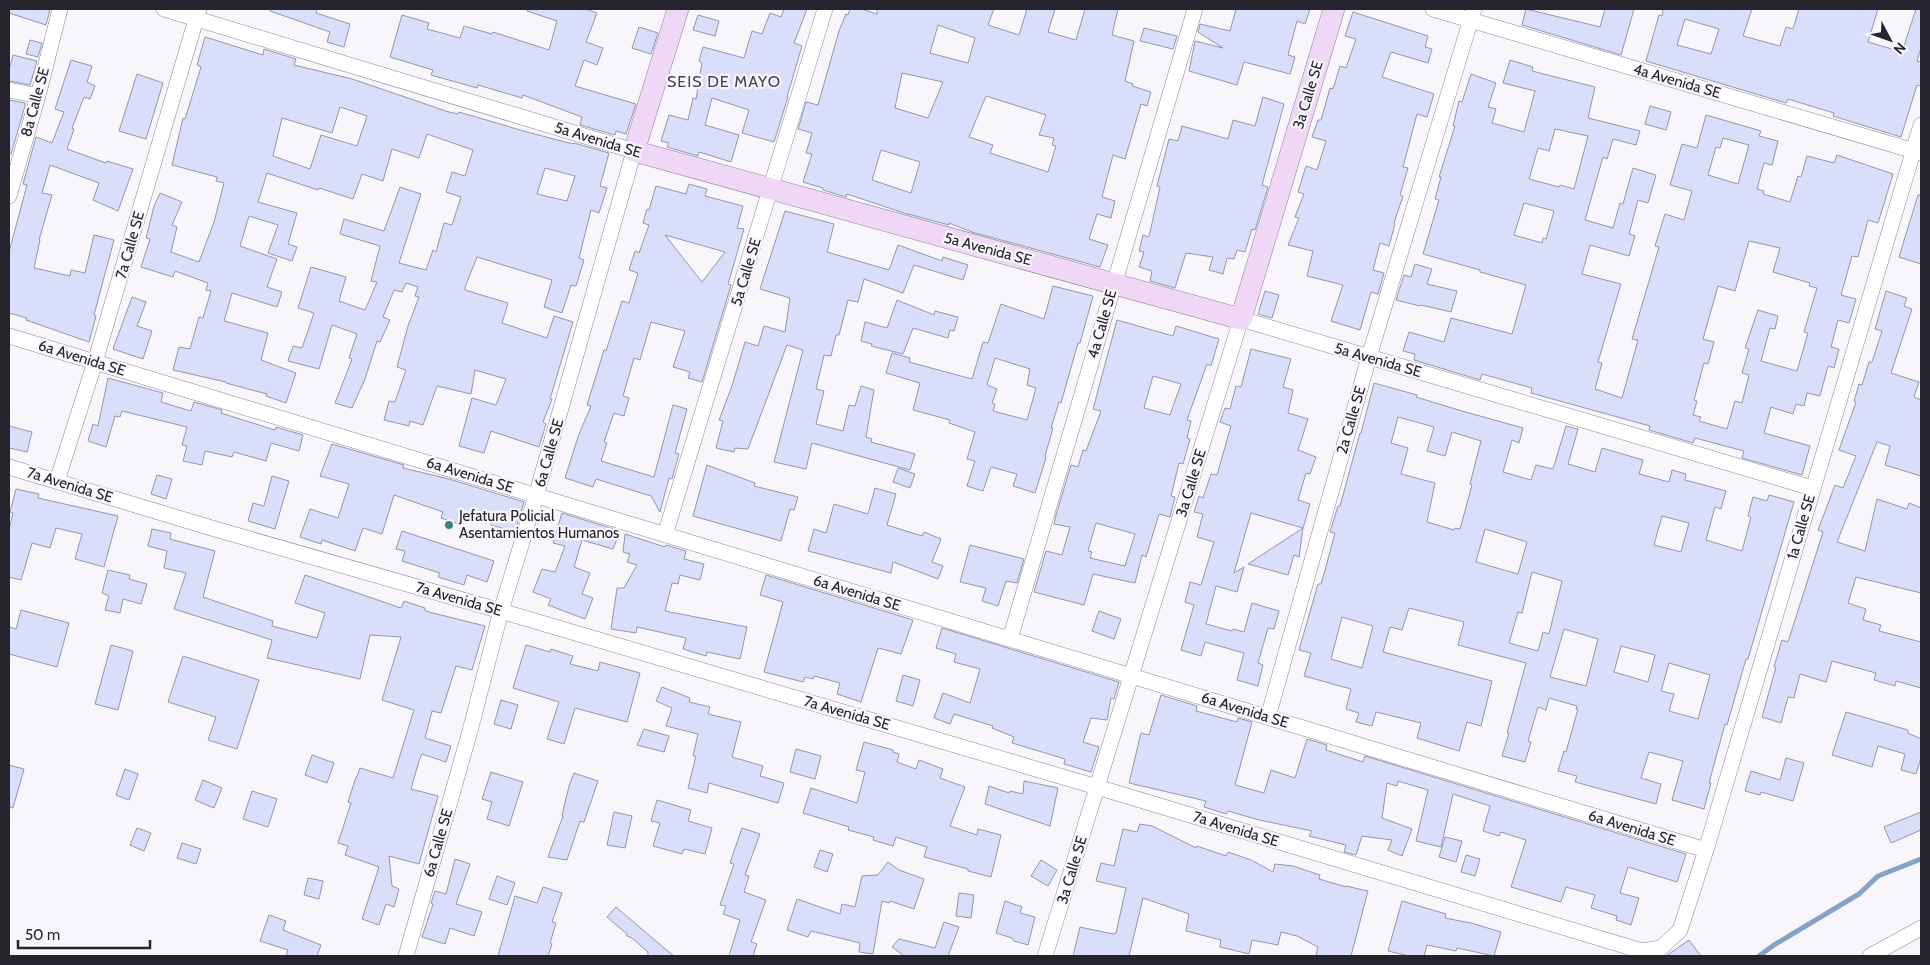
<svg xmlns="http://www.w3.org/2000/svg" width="1930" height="965" viewBox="0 0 1930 965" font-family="Cabin,sans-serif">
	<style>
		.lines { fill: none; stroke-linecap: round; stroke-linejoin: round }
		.stream { stroke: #85a2c9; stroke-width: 5 }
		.building { fill: #d9dffb; stroke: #9297ae; fill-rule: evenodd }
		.street-casing { stroke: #8b859b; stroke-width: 16 }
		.secondary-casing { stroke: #8b859b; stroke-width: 22 }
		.street { stroke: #fff; stroke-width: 15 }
		.secondary { stroke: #efd7f5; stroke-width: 21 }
		.poi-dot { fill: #3b8481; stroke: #f8f6fb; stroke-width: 2 }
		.labels { text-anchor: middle; stroke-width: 4.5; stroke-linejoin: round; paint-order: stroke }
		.street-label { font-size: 15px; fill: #25232c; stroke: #f8f6fb }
		.poi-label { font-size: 15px; fill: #25232c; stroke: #f8f6fb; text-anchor: start }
		.neighbourhood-label { font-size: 16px; letter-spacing: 1px; fill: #484255; stroke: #f8f6fb }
	</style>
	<rect width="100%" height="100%" fill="#f8f6fb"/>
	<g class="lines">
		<path class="stream" d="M1759 956 1774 945 1859 894 1878 876 1921 859"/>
	</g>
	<path class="building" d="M9 9H50L46 25 9 13Z
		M271 9H317L316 13 350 24 344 47 327 42 330 32 270 11Z
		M528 9H585L597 13 586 42 603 48 597 65 584 60 575 86 636 104 626 134 616 131 615 135 580 125 582 117 523 95 522 98 478 85 477 88 431 75 433 70 390 57 402 15 429 23 427 29 460 38 464 26 492 34 493 32 549 50 557 21 527 11Z
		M784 9H807L794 43 802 46 787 97H788L774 142 742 133 749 110 712 98 705 125 739 135 731 162 699 152 698 156 667 147 669 143 661 141 669 115 688 120 693 98 696 99 702 63 699 61 703 47 744 58 752 31 762 34 770 13 781 17Z
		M850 9H861L877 14V9H994L988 25 1019 35 1027 9H1055L1048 32 1076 40 1085 9H1118L1112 35 1134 41 1125 81 1133 84 1132 86 1151 92 1147 106 1141 104 1125 159 1113 155 1102 197 1115 201 1111 218 1097 214 1089 239 1108 245 1100 267 972 232 949 223V225L904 213 847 194 846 197 823 190V188L803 182 812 154 806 153 812 133 798 129 806 102 818 105 839 31 846 14 848 15ZM938 25 975 38 968 63 930 53ZM902 73 943 82 928 118 895 108ZM986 96 1046 115 1039 135 1054 138 1052 145 1056 146 1048 172 990 153 993 145 969 137ZM881 150 920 162 911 193 872 180Z
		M1236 9H1310L1305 24 1297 21 1288 55 1295 57 1290 74 1244 62 1237 85 1189 71 1195 41 1223 48 1198 32 1200 24 1230 31Z
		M1526 9 1600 27 1605 9H1634L1621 55 1522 25Z
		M1663 9H1752L1743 36 1780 46 1786 27 1793 29 1799 9H1878L1868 42 1902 52 1916 9H1921V48L1917 61 1921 62V86L1917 85 1901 137 1833 116 1834 113 1788 99 1786 103 1646 61 1659 15 1662 16ZM1685 19 1719 29 1711 54 1677 45Z
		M1353 12 1428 36 1425 47 1432 49 1428 63 1391 52 1382 77 1434 94 1427 117 1417 114 1403 167 1408 168 1400 195 1403 196 1394 223 1395 224 1389 246 1380 243 1373 270 1384 273 1378 294 1371 292 1360 330 1331 321 1343 285 1307 276 1313 251 1288 245 1299 218 1295 217 1304 194 1298 192 1306 166 1317 170 1326 141 1312 137 1318 120H1321L1330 88 1333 89 1340 66 1346 68 1356 39 1345 36Z
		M698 15 719 21 715 36 693 30Z
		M639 27 658 33 651 54 632 48Z
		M1144 28 1177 36 1173 49 1140 41Z
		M205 37 263 55 264 49 296 59 294 65 352 79 449 112 458 114 459 112 527 132 573 144 574 143 609 153 600 186 607 188 599 213 591 210 579 258 584 260 576 286 571 285 562 313 544 307 552 280 477 257 465 287V290L508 303 502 323 547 338 554 316 573 322 550 399H552L543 422 546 424 539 447 491 431 484 453 459 446 472 398 496 405 506 379 475 370 471 394 437 386 423 425 410 421 409 426 384 420 389 401 395 402 406 370 397 367 408 326 419 297 415 296 418 287 406 283 402 292 394 290 383 317 390 320 380 342 377 341 365 379 352 408 335 403 352 359 349 358 357 334 332 325 319 369 288 361 293 346 302 348 314 313 298 308 311 267 346 277 339 301 365 310 377 282 371 281 380 246 340 234 344 219 384 231 400 187 421 194 399 263 426 270 433 250 436 252 444 223 452 225 461 197 446 192 452 172 465 176 473 150 427 134 419 158 392 149 383 181 362 174 353 199 319 188 318 190 267 173 258 202 297 213 288 244 297 247 292 261 268 253 278 225 249 216 240 246 277 259 267 287 282 292 277 307 232 293 224 321 268 333 261 360 296 373 286 403 266 396 267 394 226 383V382L173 370 179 347 190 349 199 317 203 318 211 291 206 290 208 283 175 271 173 277 141 267 150 239 146 238 154 206 160 193 182 202 172 225 177 227 171 252 199 262 214 222 224 183 216 181 217 177 172 165 183 118 185 119 201 67 197 65ZM340 107 367 116 357 146 321 135 310 169 273 156 282 118 332 133ZM545 168 575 176 567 201 537 194Z
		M30 40 42 43 38 57 26 54Z
		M13 55 37 61 30 85 9 81V70Z
		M71 60 92 66 87 82 95 86 90 99 84 97 72 128 74 129 67 149 106 163 107 161 133 169 118 211 93 200 99 183 50 165 42 193 52 195 39 240H40L34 268 70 276 71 270 85 273 94 235 114 240 94 315 96 316 89 342 26 320 27 318 9 313V252L27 185 23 184 36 137 52 143 64 112 55 109Z
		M1510 60 1533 67 1532 71 1595 87 1588 118 1640 131 1636 145 1613 139 1607 159 1603 157 1585 220 1613 228 1620 203 1623 204 1633 168 1656 175 1648 203 1638 200 1629 234 1635 236 1629 256 1590 245 1582 274 1621 284 1598 362 1602 363 1595 389 1622 398 1638 340 1632 339 1659 247 1655 246 1665 214 1684 220 1692 191 1670 185 1682 144 1697 148 1706 115 1761 131 1759 136 1778 141 1772 165 1764 163 1757 189 1764 191 1763 194 1790 202 1798 176 1801 177 1807 156 1834 163 1837 155 1893 174 1878 223 1868 220 1858 257 1852 256 1841 295 1856 299 1849 323 1838 320 1831 347 1839 349 1834 368 1828 366 1820 396 1807 393 1804 406 1796 404 1793 414 1771 407 1764 433 1810 446 1802 475 1742 458 1744 451 1695 438 1693 443 1649 430 1650 426 1531 393 1532 388 1482 374 1480 380 1414 360 1415 354 1403 351 1409 332 1444 342 1451 318 1512 334 1526 285 1480 272V270L1423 254 1439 200 1435 199 1441 177H1439L1455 126H1453L1459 101 1462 102 1471 74 1496 83 1488 107 1496 109 1492 123 1524 132 1535 91 1503 83ZM1555 129 1588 136 1574 189 1560 185 1559 187 1529 179 1538 148 1549 151ZM1723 138 1749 145 1738 184 1708 175 1716 147 1720 148ZM1524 203 1554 211 1546 239 1543 238 1542 243 1514 235ZM1749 241 1780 248 1773 272 1810 283 1809 286 1817 288 1804 332 1808 333 1797 371 1761 361 1770 328 1775 329 1778 316 1758 310 1745 348 1749 349 1742 373 1749 375 1742 403 1735 401 1727 429 1699 421 1701 417 1693 415 1697 401 1694 400 1704 363 1708 364 1714 342 1703 339 1718 286 1735 291Z
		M137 74 163 83 146 139 119 131Z
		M1263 97 1284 104 1262 185 1268 187 1255 230 1252 229 1245 252 1237 250 1234 259 1227 258 1223 274 1209 270 1213 257 1186 253 1175 288 1150 281 1152 271 1139 267 1144 252 1139 251 1143 235 1149 237 1160 187 1157 186 1169 139 1178 141 1182 126 1228 139 1233 120 1255 126Z
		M9 100 25 103V106L11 154H9Z
		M1650 106 1671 112 1666 130 1645 124Z
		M689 184 707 189 705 196 743 206 737 228 744 229 728 284 731 285 702 382 688 378 690 372 673 367 685 331 651 322 640 360 634 358 623 396 629 398 624 416 614 413 604 442 607 443 601 461 654 477 673 405 687 409 675 453 679 454 675 468 672 479 669 478 660 512 651 496 596 479 593 487 565 478 579 434 591 406 587 405 604 350 606 351 622 301 629 303 638 273 629 270 635 251 639 253 649 225 643 223 647 209 649 210 656 186 686 194ZM665 235 725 252 702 282Z
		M1918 195H1921V264L1899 257Z
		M785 211 834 224 827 252 889 270 898 245 942 261 943 257 968 265 963 280 914 265 903 293 864 279 858 302 848 300 839 335H836L831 356 824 355 816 389 824 391 816 424 843 431 849 405 855 406 861 386 874 390 866 437 872 439 871 442 915 454 910 470 812 443 806 469 774 462 803 350 787 345 748 449 735 448 734 452 716 448 723 421 719 420 732 386 745 342 758 346 764 326 785 332 790 298 760 289Z
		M1415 264 1432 269 1427 284 1457 291 1451 312 1421 305 1420 306 1396 300 1404 275 1411 277Z
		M1053 286 1093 296 1080 343H1078L1061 403 1059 402 1051 428H1053L1045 456 1046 458 1035 493 1013 486 1017 474 991 467 983 491 967 486 975 461 967 459 975 432 949 423 950 420 913 410 920 383 886 373 892 353 910 358 909 362 972 379 983 342 988 343 1001 304 1044 319ZM995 358 1030 369 1027 385 1036 388 1027 420 993 411 995 404 992 403 997 389 987 385Z
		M1265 291 1279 295 1272 318 1258 314Z
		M1886 291 1907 298 1904 306 1912 309 1891 373 1919 382 1914 397 1921 400V476L1885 465 1890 446 1877 442 1837 542 1865 551 1877 499 1907 509 1909 503 1921 508V593L1856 577 1848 603 1866 609 1863 620 1881 625 1879 631 1921 642V688L1896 681 1895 686 1874 680 1876 673 1832 661 1826 682 1800 674 1794 698 1788 697 1781 723 1762 717 1776 667H1774L1782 640 1788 642 1823 532 1818 530 1835 485 1843 488 1856 456 1839 450 1856 402 1854 401 1859 384 1862 385 1869 362H1872L1882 331 1875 329Z
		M132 297 146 302 137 326 152 331 143 359 113 349Z
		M897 300 934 315 935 311 958 317 954 331 950 330 948 338 913 328 903 354 871 346 872 344 861 341 865 322 887 328Z
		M1117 320 1173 336 1176 326 1219 339 1211 366 1207 364 1187 420 1191 421 1187 438 1190 439 1183 464 1179 463 1171 496 1175 497 1170 517 1159 514 1146 557 1142 555 1135 583 1093 574 1084 605 1034 592 1046 551 1062 555 1070 527 1054 524 1056 515 1071 465 1078 467 1083 450 1086 451 1101 411 1093 409ZM1153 376 1181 384 1170 415 1144 408ZM1096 523 1135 534 1125 566 1090 558 1092 552 1088 551Z
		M1251 349 1291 359 1283 387 1293 390 1288 413 1308 419 1298 450 1316 457 1310 474 1306 473 1298 500 1310 504 1303 528 1251 513 1234 573 1244 567 1237 592 1216 586 1206 624 1232 631 1233 629 1244 632 1252 603 1279 611 1274 629 1268 628 1258 663 1263 665 1258 686 1237 680 1244 653 1205 642 1201 656 1181 650 1194 605 1185 602 1190 582 1201 585 1214 542 1197 537 1203 514 1194 512 1199 496 1203 498 1211 474 1217 475 1231 426 1220 422 1225 408 1230 409 1236 386 1241 387Z
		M108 378 163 393 161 402 191 411 194 402 222 410 221 413 243 420 275 430 276 427 303 435 299 451 271 443 266 461 234 452 232 457 205 451 202 465 183 461 187 446 182 445 187 427 122 411 120 417 115 416 106 447 88 441 93 424 98 426Z
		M1374 383 1417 395 1416 397 1462 411 1523 428 1519 443 1512 440 1503 472 1531 480 1536 465 1553 469 1566 426 1578 429 1568 464 1595 472 1602 448 1643 460 1639 474 1669 482 1672 470 1686 474 1685 480 1726 491 1721 509 1715 507 1706 540 1742 551 1751 517 1748 516 1753 497 1767 501 1769 495 1794 502 1748 659H1746L1727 725 1725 724 1709 783H1711L1704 809 1672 800 1683 761 1649 752 1641 778 1661 784 1656 804 1575 782 1577 776 1558 771 1564 751 1566 752 1578 709H1576L1577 706 1549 698 1546 710 1538 707 1528 741 1531 742 1525 762 1502 756 1509 733H1507L1526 663 1458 645 1464 622 1409 608 1402 630 1390 627 1383 652 1492 681 1481 726 1467 722 1459 751 1417 738 1421 723 1376 712 1372 726 1356 722 1359 713 1346 709 1351 689 1304 676 1311 653 1299 650 1318 584H1321L1327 563 1335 533 1330 532 1338 506H1340L1360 433H1361ZM1398 417 1434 427 1427 451 1445 456 1452 432 1481 441 1470 484 1472 485 1460 529 1455 528 1454 530 1427 522 1435 483 1401 474 1408 448 1391 443ZM1662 516 1689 523 1681 552 1654 545ZM1485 529 1527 542 1518 574 1476 562ZM1532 572 1562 581 1549 634 1543 632 1538 651 1509 643 1518 612 1522 613ZM1342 617 1373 626 1362 668 1331 659ZM1564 629 1598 639 1586 686 1550 677ZM1621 646 1655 655 1648 682 1614 672ZM1669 663 1710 675 1698 719 1669 711 1674 694 1661 691Z
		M9 426 32 432 27 452 9 448Z
		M332 444 404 465 403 468 449 479 524 502 515 532 491 525V522L463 514 459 524 441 518 443 512 394 495 382 534 363 528 355 551 322 540 321 544 300 537 310 509 338 518 349 484 320 476Z
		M707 465 755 483 754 486 798 497 794 510 790 509 781 541 693 516Z
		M898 468 915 474 910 488 893 482Z
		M157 475 172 479 166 499 151 494Z
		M272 476 289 481 275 529 248 521 253 503 264 506Z
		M875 488 896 494 887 525 922 536 924 532 941 539 932 562 943 566 938 579 893 562 891 573 808 551 814 529 826 533 834 504 868 514Z
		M16 489 39 494 38 498 118 516 104 567 75 559 82 534 56 528 50 548 32 543 21 580 9 577V530L13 513 10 512Z
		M562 513 620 531 613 549 582 540 574 567 590 573 582 594 593 598 585 619 548 605 551 599 533 592 542 569 555 572 565 546 553 543Z
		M1303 528 1299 557 1294 555 1288 575 1248 564Z
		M152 529 171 533 170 539 215 551 203 597 273 621 272 626 317 638 325 613 295 603 305 575 401 608 404 601 425 608V611L485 626 472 670 456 666 441 713 432 711 425 738 451 746 446 762 422 754 419 761 411 789 438 796 419 864 389 856 392 886 399 889 394 907 386 904 379 925 362 919 379 867 345 855 348 846 338 843 351 803 348 802 356 777H357L360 768 393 778 414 710 382 700 401 637 370 635 360 679 267 658 272 640 174 609 186 573 164 568 167 551 148 546Z
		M402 531 494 561 487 582 467 575 464 585 438 577 440 573 402 561 405 551 396 549Z
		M625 534 665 547 666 545 686 551 684 559 704 564 700 580 680 575 678 584 672 583 665 611 747 627 740 659 707 652 706 656 683 649 686 638 637 627 636 633 611 629 617 588H624L637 565 627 562 630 554 623 552Z
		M970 545 1024 559 1017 583 1006 581 998 606 982 601 986 588 960 582Z
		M108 570 130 575 129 579 147 584 141 604 123 599 120 613 105 610 109 596 102 593Z
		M766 575 913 620 901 654 878 648 861 702 837 694 840 683 814 676 813 679 805 677 803 682 764 672 783 602 760 595Z
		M21 610 69 623 57 667 9 654V627L16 629Z
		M1099 611 1121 619 1114 639 1092 631Z
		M942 628 1119 682 1114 699 1111 698 1107 720 1091 718 1083 742 1099 747 1091 772 1064 764 1065 759 1012 743 1014 737 992 728 993 726 954 714 950 724 934 718 943 693 970 703 980 669 954 662 956 654 936 648Z
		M111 645 133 651 118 710 95 704Z
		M526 645 550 652 551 649 573 656 570 664 598 671 600 662 640 673 627 722 575 708 564 744 547 739 559 702 513 688Z
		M183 656 259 680 237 749 208 740 216 717 168 702Z
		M903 675 920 680 913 706 896 701Z
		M662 687 690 698 689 702 710 707 708 714 741 722 732 757 763 766 760 776 784 783 778 803 709 783 707 793 688 788 696 756H693L698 734 666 726 672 708 656 701Z
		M1161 695 1197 706 1196 711 1237 722 1238 718 1252 722 1235 785 1264 793 1271 770 1295 778 1307 739 1327 745 1326 750 1363 762 1365 756 1686 854 1677 882 1628 867 1620 893 1639 898 1631 925 1616 920 1617 916 1591 908 1595 895 1566 887 1561 902 1511 887 1526 840 1501 832 1499 836 1483 831 1490 806 1453 794 1441 847 1416 841 1428 790 1398 781 1397 786 1387 783 1382 818 1412 829 1402 856 1388 850 1392 840 1362 836 1356 855 1344 852 1346 845 1309 836 1312 831 1259 820 1228 811 1226 814 1204 807 1206 801 1129 783 1141 733 1149 735Z
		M501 700 518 705 511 729 494 724Z
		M1846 712 1908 730V733L1921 739V758L1916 774 1901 770 1905 754 1878 746 1872 767 1832 755Z
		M644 729 669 736 664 752 637 745Z
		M864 742 893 750V752L899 754 897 762 916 769 919 760 943 769 940 778 965 787 950 826 977 835 978 829 1001 835 991 877 968 871V869L924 857 927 847 896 837 893 846 873 840 874 837 848 830 849 827 803 813 811 788 857 803 865 772 856 770Z
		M796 749 821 756 815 779 790 772Z
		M312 755 334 763 327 783 305 775Z
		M1786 758 1804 763 1793 801 1761 792 1760 795 1745 791 1751 771 1780 780Z
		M9 765 24 769 13 808 9 807Z
		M125 769 138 774 129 800 116 795Z
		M491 772 523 782 509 826 487 819 492 802 482 799Z
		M574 773 598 781 584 822 580 821 567 860 548 857 563 816 562 815 569 786Z
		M203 780 222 788 214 808 195 800Z
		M1024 781 1058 788 1050 826 985 804 989 786 1009 793 1010 791 1023 794Z
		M252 791 277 799 268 827 243 819Z
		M657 800 691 810 688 821 712 828 705 854 684 849 682 854 653 846 660 823 651 821Z
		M614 812 632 816 625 848 607 845Z
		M1921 812V830L1891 843 1884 827Z
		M1140 824 1152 826 1196 848 1197 846 1226 856 1228 852 1251 860 1273 872 1275 864 1293 866 1320 875 1319 879 1346 887V886L1368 891 1351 956H1316L1318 947 1297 936 1281 932 1278 945 1252 940 1249 954 1220 947 1221 940 1186 931 1189 914 1143 898 1129 956H1073L1080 927 1113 934 1116 933 1126 888 1096 881 1101 863 1114 866 1123 829 1137 832Z
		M137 828 151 833 144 851 130 845Z
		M742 828 760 834 745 875 749 876 744 892 766 900 751 942 757 944 753 956H729L740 920 723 914 726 906 720 905 734 864 730 863Z
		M1445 837 1462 841 1456 862 1439 857Z
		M182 843 201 849 196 864 177 858Z
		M820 850 833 854 827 872 814 867Z
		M1466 855 1480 859 1475 876 1461 872Z
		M455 859 470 864 456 904 482 912 474 936 450 928 445 944 422 937 433 904 431 903 435 891 446 894Z
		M1041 860 1057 870 1048 886 1031 876Z
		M888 862 899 870 924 879 914 909 890 901 889 903 882 901 873 954 859 952 860 943 811 931 808 937 787 930 797 899 840 914 842 904 855 907 862 876 878 875Z
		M497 876 515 883 507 905 489 899Z
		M308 878 323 881 319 899 304 895Z
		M543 887 562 893 552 922 556 923 550 943 552 944 548 956H498L515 896 537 903Z
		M959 893 974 895 971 918 956 916Z
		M1005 901 1022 907 1020 913 1035 917 1028 945 1014 941 1012 938 996 933Z
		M1402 901 1446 914 1445 918 1471 923 1501 932 1494 956 1457 948 1456 951 1427 945 1424 956H1409L1388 951Z
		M616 907 664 948 674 956H648V952L632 938 627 936V934L607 917Z
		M269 915 286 921 283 930 321 945 317 956H286L288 950 260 941Z
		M944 922 959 927 948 956H904L892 947 899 939 935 948Z
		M1689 940 1701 956H1666Z"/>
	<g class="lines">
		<defs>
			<path id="street" d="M164 9 634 151 536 496 501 611 470 731 406 956
				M1433 9 1921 153
				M9 90 38 96
				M9 196 38 96 60 9
				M9 336 1706 850
				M9 467 215 529 501 611 1097 787 1642 951 1661 948 1680 930 1706 850 1921 125
				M57 481 95 362 199 9
				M665 535 825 9
				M1010 639 1195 9
				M1268 717 1369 357 1474 9
				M1045 956 1241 319 1812 488
				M1870 956 1921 928"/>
			<path id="secondary" d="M678 9 634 151 1241 319 1334 9"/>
		</defs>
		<use href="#street" class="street-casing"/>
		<use href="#secondary" class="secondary-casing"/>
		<use href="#street" class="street"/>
		<use href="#secondary" class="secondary"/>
	</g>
	<circle class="poi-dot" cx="449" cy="525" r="5"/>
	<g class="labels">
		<g class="street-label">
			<text transform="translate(1677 81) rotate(16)" y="5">4a Avenida SE</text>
			<text transform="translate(1308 95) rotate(-73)" y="5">3a Calle SE</text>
			<text transform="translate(35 102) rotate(-75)" y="5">8a Calle SE</text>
			<text transform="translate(598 140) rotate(17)" y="5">5a Avenida SE</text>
			<text transform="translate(130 245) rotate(-74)" y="5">7a Calle SE</text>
			<text transform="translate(988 249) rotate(15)" y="5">5a Avenida SE</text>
			<text transform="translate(746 272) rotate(-73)" y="5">5a Calle SE</text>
			<text transform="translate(1102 324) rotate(-74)" y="5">4a Calle SE</text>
			<text transform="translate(82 358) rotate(17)" y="5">6a Avenida SE</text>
			<text transform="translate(1378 360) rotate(16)" y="5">5a Avenida SE</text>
			<text transform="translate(1351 420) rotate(-74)" y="5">2a Calle SE</text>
			<text transform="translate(549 453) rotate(-74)" y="5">6a Calle SE</text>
			<text transform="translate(470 475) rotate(17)" y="5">6a Avenida SE</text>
			<text transform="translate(1191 483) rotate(-73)" y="5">3a Calle SE</text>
			<text transform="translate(70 485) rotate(17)" y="5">7a Avenida SE</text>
			<text transform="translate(1801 527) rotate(-74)" y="5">1a Calle SE</text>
			<text transform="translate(857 593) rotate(17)" y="5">6a Avenida SE</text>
			<text transform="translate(459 599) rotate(16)" y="5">7a Avenida SE</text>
			<text transform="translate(1245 710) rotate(17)" y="5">6a Avenida SE</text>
			<text transform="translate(847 713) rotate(16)" y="5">7a Avenida SE</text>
			<text transform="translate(1632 828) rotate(17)" y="5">6a Avenida SE</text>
			<text transform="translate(1236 829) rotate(17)" y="5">7a Avenida SE</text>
			<text transform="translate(438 843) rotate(-74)" y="5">6a Calle SE</text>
			<text transform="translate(1072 870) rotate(-73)" y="5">3a Calle SE</text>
		</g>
		<g class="poi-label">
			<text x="459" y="521">Jefatura Policial<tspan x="459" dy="17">Asentamientos Humanos</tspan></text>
		</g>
		<g class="neighbourhood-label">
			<text x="724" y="87">SEIS DE MAYO</text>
		</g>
	</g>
	<rect width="1930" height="965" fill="none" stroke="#25232c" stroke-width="20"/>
	<g transform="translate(1890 40) rotate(131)" stroke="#f8f6fb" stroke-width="4" paint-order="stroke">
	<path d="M0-4L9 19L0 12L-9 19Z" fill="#25232c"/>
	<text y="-8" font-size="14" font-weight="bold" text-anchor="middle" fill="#25232c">N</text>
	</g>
	<path d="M18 940v8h132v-8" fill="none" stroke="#25232c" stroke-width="2.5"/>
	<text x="25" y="940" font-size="15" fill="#25232c" stroke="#f8f6fb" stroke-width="4" paint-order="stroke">50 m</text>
</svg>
